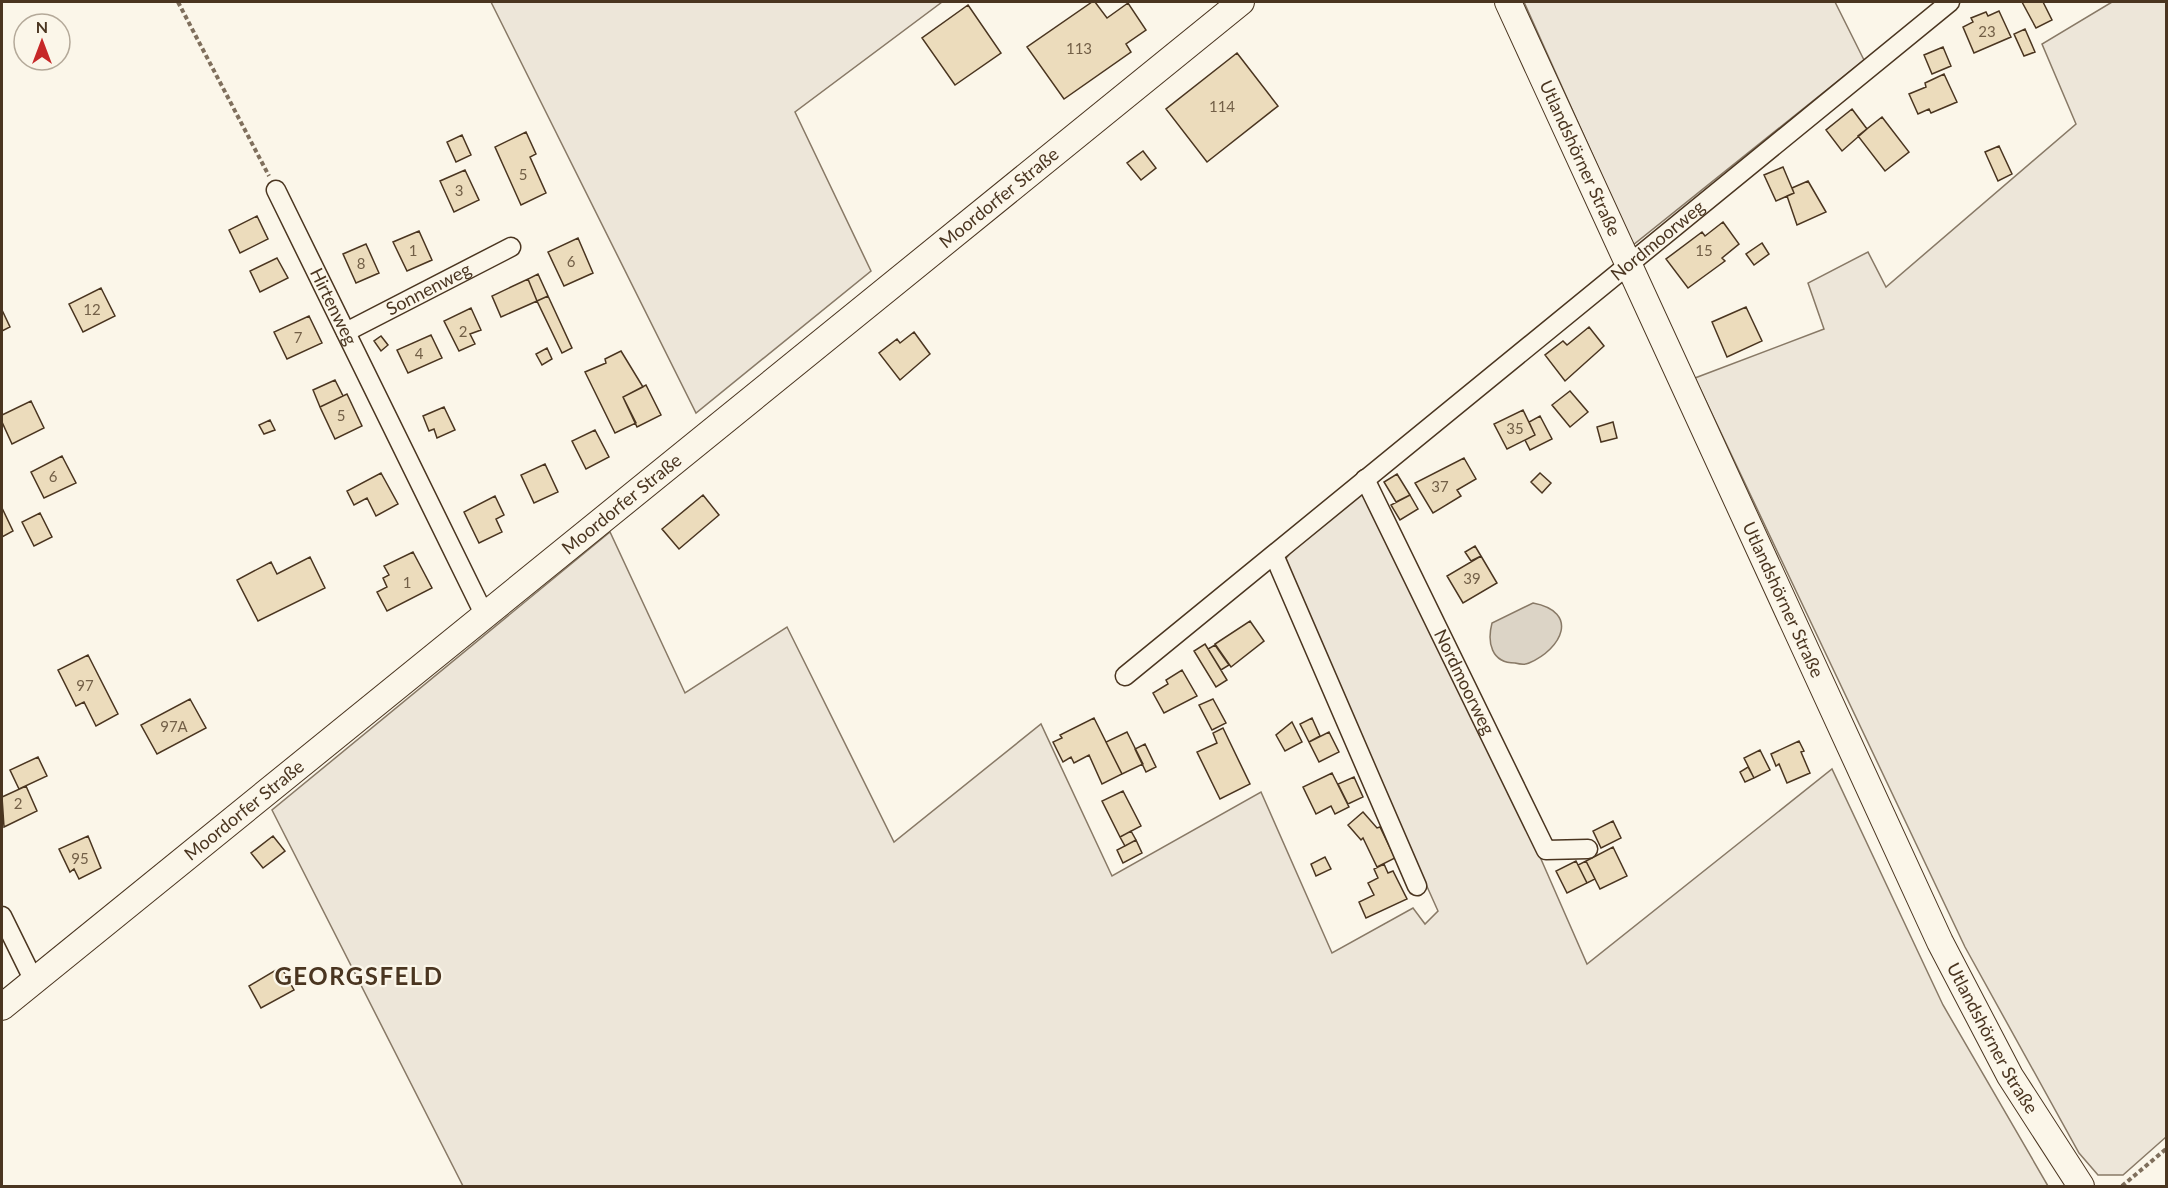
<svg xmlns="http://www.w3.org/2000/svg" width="2168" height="1188" viewBox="0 0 2168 1188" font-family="Lato,sans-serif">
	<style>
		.green { fill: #ede6d9; stroke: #887966; stroke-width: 1.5 }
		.water { fill: #dcd4c6; stroke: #887966; stroke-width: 1.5 }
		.building { fill: #ecdcbc; stroke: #4a3520; stroke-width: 1.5 }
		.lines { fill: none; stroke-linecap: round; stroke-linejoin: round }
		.street-casing { stroke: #4a3520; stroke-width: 21 }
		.secondary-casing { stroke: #4a3520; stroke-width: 28 }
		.path { stroke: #7f6f5c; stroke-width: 4; stroke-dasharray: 4.5 3; stroke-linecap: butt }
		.street { stroke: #fbf6e9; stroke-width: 18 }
		.secondary { stroke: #fbf6e9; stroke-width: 26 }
		.labels { text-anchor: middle; stroke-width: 4.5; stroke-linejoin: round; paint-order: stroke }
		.number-label { font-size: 15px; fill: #725f47 }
		.street-label { font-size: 18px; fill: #4a3520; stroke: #fbf6e9 }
		.district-label { font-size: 24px; font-weight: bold; letter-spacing: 1.5px; fill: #4a3520; stroke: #fbf6e9 }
	</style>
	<rect width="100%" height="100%" fill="#fbf6e9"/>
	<path class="green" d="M491 2H942L795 112 871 271 696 413Z
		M1524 2H1835L1864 60 1633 245Z
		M2112 2H2166V1137L2123 1175H2098L2079 1153 1965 947 1695 378 1824 329 1808 283 1868 252 1886 287 2076 124 2042 44Z
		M1363 487 1537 850 1587 964 1832 769 1943 1005 2048 1186H463L272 810 610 532 685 693 787 627 894 842 1041 724 1112 876 1261 792 1332 953 1413 908 1425 924 1438 911 1282 563 1293 550Z"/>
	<path class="water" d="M1533 603C1580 612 1562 649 1529 663 1525 665 1519 664 1515 663 1491 663 1487 642 1492 623Z"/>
	<path class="building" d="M1092 2H1095L1107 18 1128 3 1146 30 1126 44 1131 52 1064 99 1027 47Z
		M2022 2H2043L2052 20 2036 28Z
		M968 5 1001 53 955 85 922 38Z
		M1999 11 2011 37 1974 53 1963 27 1973 22 1971 18 1986 12 1988 16Z
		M2025 29 2035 52 2024 56 2014 34Z
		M1943 47 1951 66 1932 74 1924 55Z
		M1237 53 1278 106 1207 162 1166 109Z
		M1944 74 1957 102 1931 113 1929 109 1918 114 1909 94 1926 87 1925 83Z
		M1852 109 1867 129 1842 151 1826 130Z
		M1882 117 1909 152 1885 171 1858 136Z
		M526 132 536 154 530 157 546 193 521 205 495 147Z
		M462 135 471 155 456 162 447 142Z
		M1999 146 2012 174 1998 181 1985 152Z
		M1143 151 1156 168 1141 180 1127 163Z
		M1783 167 1794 193 1776 201 1764 175Z
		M465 170 479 200 454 212 440 181Z
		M1808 181 1826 212 1797 225 1787 196 1794 193 1792 188Z
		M257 216 268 239 240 253 229 230Z
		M1723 222 1739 244 1722 258 1725 261 1688 288 1666 259 1702 232 1705 236Z
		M419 231 432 260 407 271 393 242Z
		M578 238 593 273 564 286 548 252Z
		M1762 243 1769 254 1754 265 1746 254Z
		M366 244 379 273 356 283 343 254Z
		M277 258 288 278 260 292 250 271Z
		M538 274 548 296 537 301 528 279Z
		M528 279 537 301 501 317 492 296Z
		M101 288 115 316 83 332 69 304Z
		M548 296 572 348 562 353 537 301Z
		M1746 307 1762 341 1727 357 1712 322Z
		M471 308 481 330 470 334 475 344 459 351 444 321Z
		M2 310 10 327 2 331Z
		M309 316 322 343 287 359 274 332Z
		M1589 327 1604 346 1565 381 1545 355 1563 341 1567 345Z
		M914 332 930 354 900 380 879 353 897 339 900 343Z
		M431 335 442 358 408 373 397 350Z
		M381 336 388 345 381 351 374 341Z
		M547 348 552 359 542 365 536 354Z
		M621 351 643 387 623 397 636 423 615 433 585 372 606 363 605 359Z
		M335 380 343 396 320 407 313 390Z
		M646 385 661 415 637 427 623 397Z
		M1570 391 1588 412 1570 427 1552 405Z
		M347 394 362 426 335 439 320 407Z
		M31 401 44 428 12 444 2 422V415Z
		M444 407 455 430 437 438 434 429 429 431 423 416Z
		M1523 410 1535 435 1507 449 1494 424Z
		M1540 416 1552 439 1530 450 1525 440 1535 435 1529 422Z
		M270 420 275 430 264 434 259 425Z
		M1613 422 1617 438 1601 442 1597 427Z
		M595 430 609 457 586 469 572 441Z
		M62 456 76 483 44 498 31 472Z
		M1464 458 1476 479 1457 490 1461 496 1433 513 1415 483Z
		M545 464 558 492 534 503 521 475Z
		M381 473 398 504 376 516 367 498 354 505 347 491Z
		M1540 473 1551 483 1542 493 1531 482Z
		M1397 474 1410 495 1396 502 1384 482Z
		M703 495 719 515 679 549 662 529Z
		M1410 495 1418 509 1400 520 1391 505Z
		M495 496 504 515 496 519 502 532 479 543 464 512Z
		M2 508 13 531 2 537Z
		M40 513 52 537 34 546 22 522Z
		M1475 546 1481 556 1471 561 1465 552Z
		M413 552 432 588 387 611 377 592 387 587 383 578 389 575 384 566Z
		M1481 556 1497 583 1463 603 1447 576Z
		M310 557 325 588 258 621 237 580 271 562 277 574Z
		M1250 621 1264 641 1231 667 1215 644Z
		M1205 644 1227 680 1216 687 1194 651Z
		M1215 645 1229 665 1221 670 1208 649Z
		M88 655 118 714 96 726 84 702 76 706 58 670Z
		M1182 670 1197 696 1164 713 1153 693 1168 684 1166 680Z
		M190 699 206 728 157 754 141 725Z
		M1213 699 1226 723 1212 730 1199 705Z
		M1094 718 1122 774 1102 784 1089 755 1074 763 1071 757 1063 762 1053 742 1062 738 1060 735Z
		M1312 718 1320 736 1309 742 1300 724Z
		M1292 722 1302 742 1285 751 1276 735Z
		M1223 728 1250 784 1220 799 1197 752 1217 743 1213 733Z
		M1127 732 1143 764 1122 774 1106 742Z
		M1329 732 1339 752 1319 762 1309 742Z
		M1799 741 1804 751 1801 752 1810 773 1787 783 1779 764 1776 766 1771 754Z
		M1145 744 1156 767 1146 772 1135 749Z
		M1760 750 1770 770 1754 778 1744 758Z
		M38 757 47 776 19 789 10 770Z
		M1748 767 1754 778 1745 782 1740 772Z
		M1332 773 1349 807 1335 814 1331 806 1316 814 1303 787Z
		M1354 777 1363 797 1348 804 1338 784Z
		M26 786 37 811 4 827 2 797Z
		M1123 791 1141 826 1120 837 1102 801Z
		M1363 812 1377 828 1380 827 1395 858 1377 867 1363 838 1361 840 1348 825Z
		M1613 821 1621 838 1601 848 1593 831Z
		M1131 831 1136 840 1125 846 1120 837Z
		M88 836 101 868 79 879 74 869 70 872 59 849Z
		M273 836 285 851 263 868 251 853Z
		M1136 840 1142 853 1123 863 1117 850Z
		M1613 847 1627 876 1600 889 1586 861Z
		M1325 857 1331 869 1316 876 1311 864Z
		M1576 861 1587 883 1567 893 1556 871Z
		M1586 861 1595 879 1587 883 1578 865Z
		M1384 864 1388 873 1393 871 1407 899 1366 918 1359 902 1374 895 1368 883 1378 878 1374 869Z
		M281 967 294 990 261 1008 249 986Z"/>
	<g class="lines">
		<defs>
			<g id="street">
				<path id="s1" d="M276 190 485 616"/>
				<path id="s2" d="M346 332 511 247"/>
				<path id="s3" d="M1365 479 1546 850 1588 849"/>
				<path d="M1274 555 1417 886"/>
				<path id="s4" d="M1125 676 1950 2"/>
				<path d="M2 916 34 981"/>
			</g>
			<g id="secondary">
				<path id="s5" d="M1508 2 1940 942 2010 1076 2081 1186"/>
				<path id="s6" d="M2 1007 1241 2"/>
			</g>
		</defs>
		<use href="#street" class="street-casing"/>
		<use href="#secondary" class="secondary-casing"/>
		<path class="path" d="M178 2 269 176
			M2122 1186 2166 1149"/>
		<use href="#street" class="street"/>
		<use href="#secondary" class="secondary"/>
	</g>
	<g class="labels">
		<g class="number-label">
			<text x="1987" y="37">23</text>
			<text x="1079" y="54">113</text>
			<text x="1222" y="112">114</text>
			<text x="523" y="180">5</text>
			<text x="459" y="196">3</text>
			<text x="413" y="256">1</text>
			<text x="1704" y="256">15</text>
			<text x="571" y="267">6</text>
			<text x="361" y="269">8</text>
			<text x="92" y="315">12</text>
			<text x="463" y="337">2</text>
			<text x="298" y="343">7</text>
			<text x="419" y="359">4</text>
			<text x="341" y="421">5</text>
			<text x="1515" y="434">35</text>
			<text x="53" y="482">6</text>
			<text x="1440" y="492">37</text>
			<text x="1472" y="584">39</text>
			<text x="407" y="588">1</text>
			<text x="85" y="691">97</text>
			<text x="174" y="732">97A</text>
			<text x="18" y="809">2</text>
			<text x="80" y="864">95</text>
		</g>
		<g class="street-label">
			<text dy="6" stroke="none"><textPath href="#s5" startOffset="172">Utlandshörner Straße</textPath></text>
			<text dy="6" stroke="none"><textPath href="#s6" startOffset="1284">Moordorfer Straße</textPath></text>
			<text dy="6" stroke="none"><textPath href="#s4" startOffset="688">Nordmoorweg</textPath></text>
			<text dy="6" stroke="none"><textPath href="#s2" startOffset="93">Sonnenweg</textPath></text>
			<text dy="6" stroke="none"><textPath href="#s1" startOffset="130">Hirtenweg</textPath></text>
			<text dy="6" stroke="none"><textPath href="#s6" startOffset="798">Moordorfer Straße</textPath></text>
			<text dy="6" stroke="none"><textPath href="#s5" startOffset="658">Utlandshörner Straße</textPath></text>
			<text dy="6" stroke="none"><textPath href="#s3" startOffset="226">Nordmoorweg</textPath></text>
			<text dy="6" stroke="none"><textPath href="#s6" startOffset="312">Moordorfer Straße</textPath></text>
			<text dy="6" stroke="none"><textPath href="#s5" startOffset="1144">Utlandshörner Straße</textPath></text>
		</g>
		<g class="district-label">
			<text x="359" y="985">GEORGSFELD</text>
		</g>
	</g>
	<rect width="2168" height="1188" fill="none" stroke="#4a3520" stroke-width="6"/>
	<g transform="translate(42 42)"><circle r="28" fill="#fbf6e9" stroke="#b4a999" stroke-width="1.5"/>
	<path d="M0-4.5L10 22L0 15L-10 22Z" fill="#c62828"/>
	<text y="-9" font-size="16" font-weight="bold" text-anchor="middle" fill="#4a3520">N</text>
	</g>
</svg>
